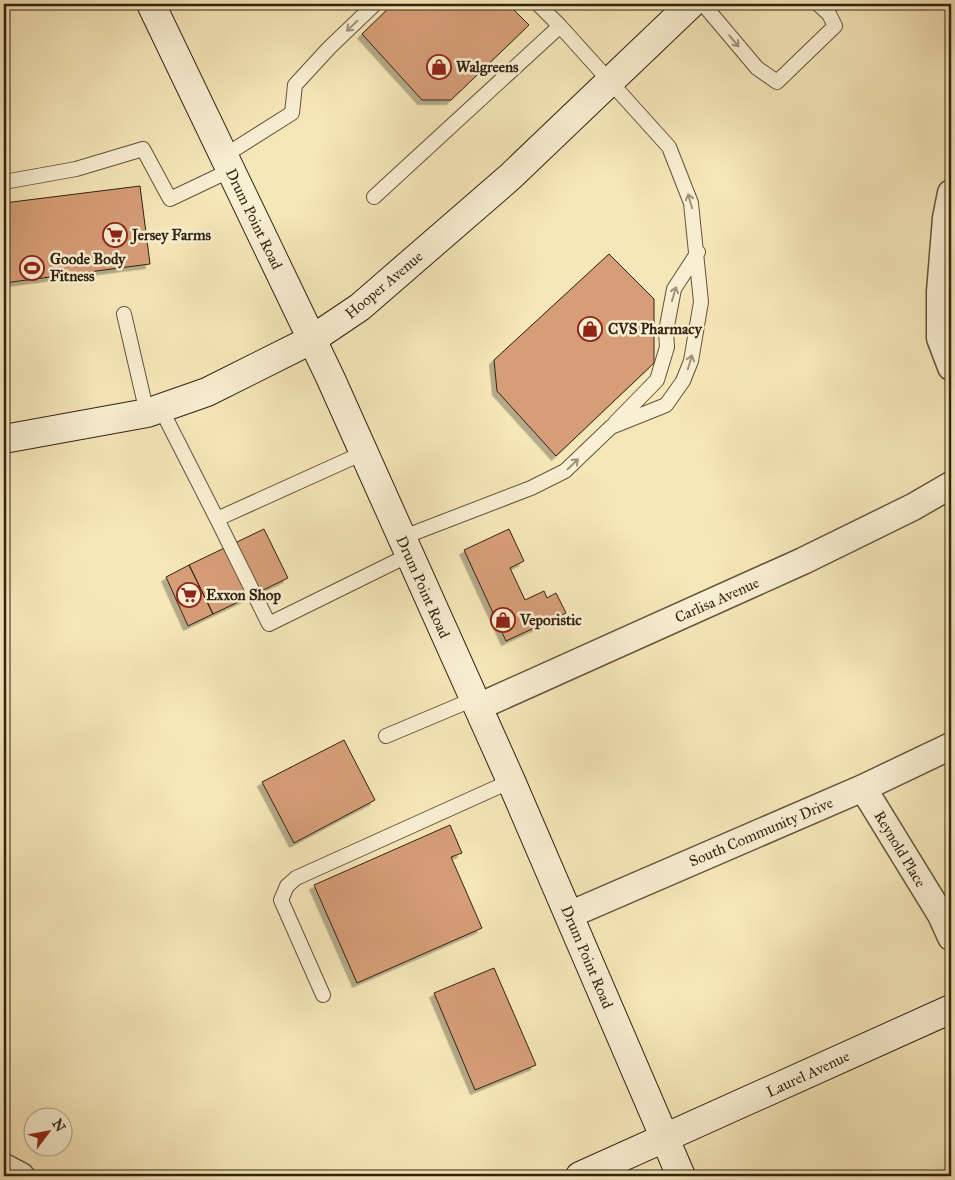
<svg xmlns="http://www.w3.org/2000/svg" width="955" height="1180" viewBox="0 0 955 1180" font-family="'IM FELL Great Primer',serif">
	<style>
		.building { fill: #d69e78; stroke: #312212; filter: url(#shadow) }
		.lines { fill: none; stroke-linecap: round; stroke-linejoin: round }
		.lane-casing { stroke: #62533c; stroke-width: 16 }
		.street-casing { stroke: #62533c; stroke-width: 29 }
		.secondary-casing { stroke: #312212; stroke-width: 30 }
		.lane { stroke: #f9efd2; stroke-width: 14 }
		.street { stroke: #f9efd2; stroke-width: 26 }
		.secondary { stroke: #f9efd2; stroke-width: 28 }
		.oneway { stroke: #9f937c }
		.labels { text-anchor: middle; stroke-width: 5; stroke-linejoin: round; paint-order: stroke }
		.poi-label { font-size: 15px; font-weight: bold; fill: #312212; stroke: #f9efd2; text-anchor: start }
		.street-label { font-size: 15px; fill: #312212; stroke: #f9efd2 }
	</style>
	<defs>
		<filter id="shadow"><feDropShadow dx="-4.5" dy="4.5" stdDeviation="0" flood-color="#0004"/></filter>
	</defs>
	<rect width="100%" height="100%" fill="#f6e7b9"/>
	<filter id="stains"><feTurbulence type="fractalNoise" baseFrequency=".004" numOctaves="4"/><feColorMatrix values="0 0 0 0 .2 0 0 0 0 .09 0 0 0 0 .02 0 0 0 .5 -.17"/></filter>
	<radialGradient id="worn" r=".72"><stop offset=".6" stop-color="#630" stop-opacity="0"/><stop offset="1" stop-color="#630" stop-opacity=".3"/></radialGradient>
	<path class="building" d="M393 4H508L529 25 451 100H422L362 34Z
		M140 186 150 264 4 283V203Z
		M609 254 654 299V363L556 456 497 391 494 360Z
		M264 529 288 578 213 614 189 565Z
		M509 529 524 561 510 568 525 600 544 591 547 598 556 593 566 613 506 641 464 550Z
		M189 565 213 614 188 626 166 577Z
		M344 740 375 800 294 843 262 782Z
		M450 825 462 853 451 857 482 928 357 983 314 885Z
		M494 968 536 1065 475 1090 434 993Z"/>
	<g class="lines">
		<defs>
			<path id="lane" d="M538 4 560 26
				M703 4 757 68 777 82 835 26 829 14 818 4
				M224 156 292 113 295 85 329 48 375 4
				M4 182 76 169 143 149 170 199 231 170
				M374 197 560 26 669 147 691 203 701 302 691 361 683 381 666 405 611 427 565 471 531 488 401 538
				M124 314 147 413
				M161 409 217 519
				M615 423 657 380 667 347 666 331 674 289 698 252
				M363 453 217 519 269 624 409 555
				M386 736 474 699
				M323 995 281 900 287 886 296 878 511 781"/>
			<path id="street" d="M951 193 946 218 940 292V338L951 367
				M478 707 803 561 913 507 951 485
				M863 788 941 915 951 937
				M569 915 863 788 951 746
				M4 1167 21 1176"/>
			<path id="secondary" d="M151 4 330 377 511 781 681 1176
				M4 439 147 413 207 392 311 340 360 307 511 176 691 4
				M580 1176 951 1009"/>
		</defs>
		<use href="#lane" class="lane-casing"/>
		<use href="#street" class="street-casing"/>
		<use href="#secondary" class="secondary-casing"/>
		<use href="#lane" class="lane"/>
		<use href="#street" class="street"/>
		<use href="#secondary" class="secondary"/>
	</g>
	<defs><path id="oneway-shaft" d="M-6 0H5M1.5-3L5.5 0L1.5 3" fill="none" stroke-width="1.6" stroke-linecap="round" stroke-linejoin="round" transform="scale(1.25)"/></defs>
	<g class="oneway">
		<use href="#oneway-shaft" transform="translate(352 26) rotate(136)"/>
		<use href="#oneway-shaft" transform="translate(734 41) rotate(50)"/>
		<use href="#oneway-shaft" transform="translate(690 201) rotate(-106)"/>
		<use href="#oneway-shaft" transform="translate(674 294) rotate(-74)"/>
		<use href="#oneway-shaft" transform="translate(690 362) rotate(-73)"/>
		<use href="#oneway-shaft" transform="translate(573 464) rotate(-44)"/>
	</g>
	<defs>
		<symbol id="shop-ring" viewBox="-11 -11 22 22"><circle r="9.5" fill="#f9efd2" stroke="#8f2418" stroke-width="1.5"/><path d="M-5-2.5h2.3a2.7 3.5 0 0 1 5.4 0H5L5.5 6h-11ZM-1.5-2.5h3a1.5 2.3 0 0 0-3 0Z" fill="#8f2418"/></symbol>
		<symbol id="supermarket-ring" viewBox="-11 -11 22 22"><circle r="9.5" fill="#f9efd2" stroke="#8f2418" stroke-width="1.5"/><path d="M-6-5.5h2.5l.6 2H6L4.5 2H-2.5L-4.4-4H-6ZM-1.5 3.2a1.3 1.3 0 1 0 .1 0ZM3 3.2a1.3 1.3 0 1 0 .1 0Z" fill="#8f2418"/></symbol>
		<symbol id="stadium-ring" viewBox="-11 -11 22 22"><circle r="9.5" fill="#f9efd2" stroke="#8f2418" stroke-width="1.5"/><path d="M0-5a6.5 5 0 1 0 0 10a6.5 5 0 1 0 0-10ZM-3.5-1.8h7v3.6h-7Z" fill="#8f2418"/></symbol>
	</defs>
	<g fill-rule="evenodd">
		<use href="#shop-ring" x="425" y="53" width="28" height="28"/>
		<use href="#supermarket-ring" x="101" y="221" width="28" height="28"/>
		<use href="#stadium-ring" x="18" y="254" width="28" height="28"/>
		<use href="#shop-ring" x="576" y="315" width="28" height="28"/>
		<use href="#supermarket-ring" x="175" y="581" width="28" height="28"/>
		<use href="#shop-ring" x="489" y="606" width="28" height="28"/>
	</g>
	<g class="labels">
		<g class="poi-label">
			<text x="456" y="72">Walgreens</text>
			<text x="132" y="240">Jersey Farms</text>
			<text x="50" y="264">Goode Body<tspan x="50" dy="17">Fitness</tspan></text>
			<text x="608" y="334">CVS Pharmacy</text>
			<text x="206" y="600">Exxon Shop</text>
			<text x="520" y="625">Veporistic</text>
		</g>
		<g class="street-label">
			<text transform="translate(254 219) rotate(64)" y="5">Drum Point Road</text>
			<text transform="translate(384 285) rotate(-40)" y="5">Hooper Avenue</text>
			<text transform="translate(423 587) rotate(66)" y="5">Drum Point Road</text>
			<text transform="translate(717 600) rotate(-24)" y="5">Carlisa Avenue</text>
			<text transform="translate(761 832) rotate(-23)" y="5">South Community Drive</text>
			<text transform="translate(900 849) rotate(59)" y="5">Reynold Place</text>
			<text transform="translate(587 957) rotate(67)" y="5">Drum Point Road</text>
			<text transform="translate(808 1074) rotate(-25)" y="5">Laurel Avenue</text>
		</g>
	</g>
	<rect width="955" height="1180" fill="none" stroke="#f6e7b9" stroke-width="20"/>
	<rect x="5" y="5" width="945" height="1170" fill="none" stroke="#312212" stroke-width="2.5"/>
	<rect x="10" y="10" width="935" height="1160" fill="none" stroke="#312212"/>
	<g transform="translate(48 1132) rotate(58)"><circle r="24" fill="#f9efd2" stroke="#a99d85"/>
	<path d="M0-4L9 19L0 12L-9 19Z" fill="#8f2418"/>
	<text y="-8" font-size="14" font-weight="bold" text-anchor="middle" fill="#312212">N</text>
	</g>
	<rect width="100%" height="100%" filter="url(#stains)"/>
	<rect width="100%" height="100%" fill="url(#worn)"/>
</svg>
